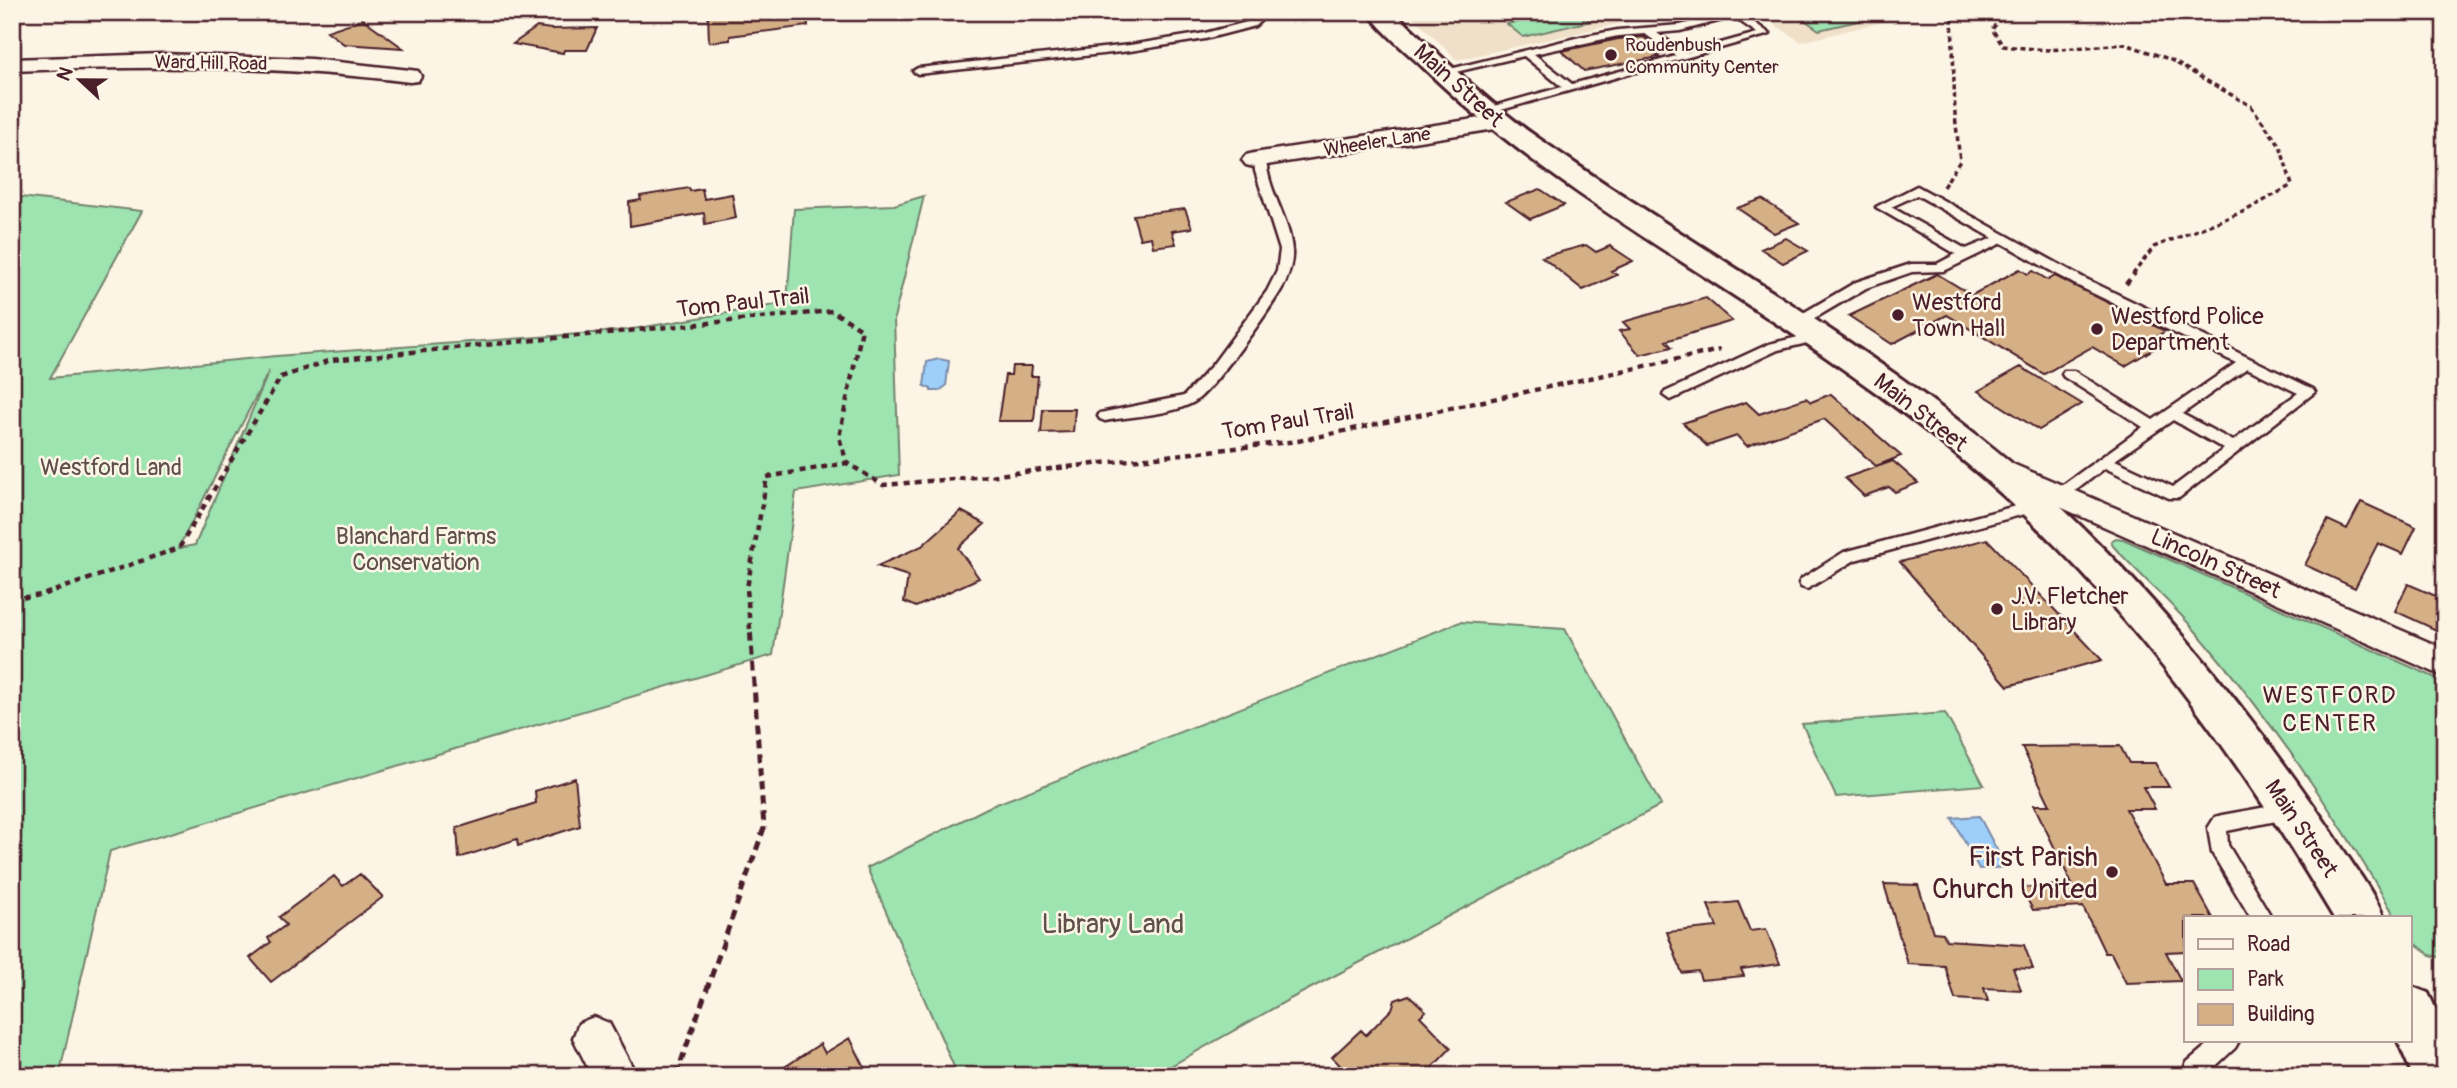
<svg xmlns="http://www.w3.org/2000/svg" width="2457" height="1088" viewBox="0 0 2457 1088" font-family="Pangolin,sans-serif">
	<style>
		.built { fill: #f0e0c9 }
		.green { fill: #9de4b1; stroke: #74826e; stroke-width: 2; fill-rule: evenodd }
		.water { fill: #9dcffa; stroke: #7c89a7; stroke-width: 2 }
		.building { fill: #d5b087; stroke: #4a1f2b; stroke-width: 2 }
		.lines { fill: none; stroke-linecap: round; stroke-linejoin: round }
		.service-casing { stroke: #4a1f2b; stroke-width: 5 }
		.minor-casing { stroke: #4a1f2b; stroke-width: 5 }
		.secondary-casing { stroke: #4a1f2b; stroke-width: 6 }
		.path-far2 { stroke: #4a1f2b; stroke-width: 3.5; stroke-dasharray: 5 3.5; stroke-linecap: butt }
		.path-far1 { stroke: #4a1f2b; stroke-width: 4.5; stroke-dasharray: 6 5; stroke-linecap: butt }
		.path { stroke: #4a1f2b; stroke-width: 5; stroke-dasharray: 9 6; stroke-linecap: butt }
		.service { fill: #fcf5e5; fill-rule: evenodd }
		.minor { fill: #fcf5e5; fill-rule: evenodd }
		.secondary { fill: #fcf5e5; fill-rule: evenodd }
		.poi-dot { fill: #4a1f2b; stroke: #fcf5e5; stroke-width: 2.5 }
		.labels { text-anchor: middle; stroke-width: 5; stroke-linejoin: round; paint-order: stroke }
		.far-poi-label { font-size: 19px; fill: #4a1f2b; stroke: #fcf5e5; text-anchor: start }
		.far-street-label { font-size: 19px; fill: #4a1f2b; stroke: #fcf5e5 }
		.street-label { font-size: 23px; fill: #4a1f2b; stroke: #fcf5e5 }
		.poi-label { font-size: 23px; fill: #4a1f2b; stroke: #fcf5e5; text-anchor: start }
		.park-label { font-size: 23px; fill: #5f504c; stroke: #fcf5e5 }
		.neighbourhood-label { font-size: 24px; letter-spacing: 2px; fill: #4a1f2b; stroke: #fcf5e5 }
		.near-poi-label { font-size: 28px; fill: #4a1f2b; stroke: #fcf5e5; text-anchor: end }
		.near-park-label { font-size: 28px; fill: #5f504c; stroke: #fcf5e5 }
	</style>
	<rect width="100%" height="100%" fill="#fcf5e5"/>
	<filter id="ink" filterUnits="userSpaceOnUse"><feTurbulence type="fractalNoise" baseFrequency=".0143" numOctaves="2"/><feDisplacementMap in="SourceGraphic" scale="14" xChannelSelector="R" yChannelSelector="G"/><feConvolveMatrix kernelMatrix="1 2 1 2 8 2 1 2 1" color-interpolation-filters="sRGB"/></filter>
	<g filter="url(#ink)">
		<path class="built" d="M1408 12H1671L1457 60Z
			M1755 12H1890L1895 19 1801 42Z"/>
		<path class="green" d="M1558 12H1579L1591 21 1523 37 1507 24Z
			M1793 12H1862L1871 18 1819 30Z
			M12 196 142 211 50 378 276 356 621 331 787 303 794 209 894 205 924 196 894 318 899 475 796 492 773 655 110 851 59 1076H12ZM269 371 195 545 179 548V547Z
			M2116 538 2123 539 2445 682V958L2430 955 2410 939V918H2396C2340 820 2278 729 2205 642 2177 608 2143 578 2113 546L2111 541Z
			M1460 622 1565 629 1661 805 1290 999 1153 1076H958L867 868 989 807Z
			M1945 713 1984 785 1836 797 1802 724Z"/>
		<path class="water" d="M939 359 949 361 946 386 939 391H931V389L924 386 927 362Z
			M1979 816 2006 867 1979 869 1952 818Z"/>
		<path class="building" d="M720 12H807L808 26 730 36V40L709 42 708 14Z
			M363 19 403 48 344 44 327 31Z
			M537 27 551 29 597 28 587 50H564L563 53 513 44Z
			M1644 37 1664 54 1656 55 1659 57 1584 71 1562 51 1618 39Z
			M689 188 690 191 702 189 704 199 732 194 736 218 705 224 704 213 630 226 629 202 641 200 640 196Z
			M1540 189 1564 205 1530 219 1506 202Z
			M1762 199 1799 223 1774 233 1737 208Z
			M1185 209 1192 228 1172 231 1176 244 1153 247 1151 237 1140 239 1133 215Z
			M1786 238 1808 251 1783 263 1761 249Z
			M1586 245 1596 252 1610 246 1633 261 1611 271 1617 275 1583 290 1542 257Z
			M2020 269 2028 274 2033 271 2048 280 2055 276 2165 331 2147 343 2155 348 2125 366 2092 347 2044 374 1947 315 1892 344 1849 316 1937 274 1972 295Z
			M1706 298 1732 321 1666 341 1672 347 1640 355 1619 331 1630 329 1623 322Z
			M1012 366H1032L1031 376H1038L1034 421H998L1005 375H1011Z
			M2021 367 2082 404 2039 430 1978 391Z
			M1831 394 1901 456 1876 466 1824 419 1747 446 1737 436 1707 446 1683 423 1746 402 1759 414 1806 398 1811 402Z
			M1043 409H1075L1073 432 1041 433Z
			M1893 461 1918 483 1895 492 1889 487 1864 496 1845 478Z
			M2361 502 2416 527 2403 554 2378 543 2355 588 2305 565 2328 520 2347 529Z
			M961 511 985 524 958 548 979 578 916 607 904 602 908 576 877 566 922 546Z
			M1987 539 2071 627 2102 660 2008 686 1900 562Z
			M2408 584 2445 600V634L2395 611Z
			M2120 746 2129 763H2155L2169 787H2143L2155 809H2126L2166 884H2194L2213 918H2186V951L2166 952 2181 981 2126 983 2111 953H2105L2083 907 2033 910 2021 888 2072 884 2034 805H2050L2022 747Z
			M575 778 580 826 518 846 517 839 459 858 457 828 536 803 535 791Z
			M360 874 383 897 271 982 250 958 271 942 268 938 286 925 279 917 334 876 343 886Z
			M1884 884 1918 885 1933 932 1943 933 1946 940 2024 945 2033 969 2013 968 2021 990 1984 988 1988 1001 1955 999 1945 966 1908 964Z
			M1738 902 1750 931 1766 929 1780 964 1741 969 1744 976 1701 980 1698 971 1682 973 1667 932 1717 927 1708 905Z
			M1409 995 1426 1011 1420 1016 1451 1048 1424 1076H1350L1332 1057 1361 1030 1366 1035 1392 1009 1395 1000Z
			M850 1038 869 1076H771L820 1044 825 1053Z"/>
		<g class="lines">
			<defs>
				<path id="service" d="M1259 12H1270L1255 26 1205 39 1130 51 918 74 913 71 918 68 1130 45 1205 33 1247 22Z
					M1731 12H1740L1770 34 1487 114 1483 113V109L1562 87 1524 56 1443 75 1438 72 1580 37 1618 30 1680 25ZM1734 17 1757 33 1685 53 1657 33 1680 31ZM1645 34 1676 56 1572 84 1534 54 1618 36Z
					M1260 156 1266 159C1268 192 1290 219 1292 251 1293 262 1289 273 1285 283 1275 303 1212 392 1194 402 1172 415 1131 416 1105 421L1100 419 1098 416 1100 413 1184 396 1213 364 1267 291 1277 271 1280 250 1255 171 1254 159Z
					M1917 186 2084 278 2313 389 2315 392 2179 498H2169L2105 468 2066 498H2056L2053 494 2056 490 2143 427 2064 377 2062 374 2064 371H2074L2153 420 2236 363 2074 284 2002 243 1944 271 1912 272 1866 288 1803 325H1793V319L1856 282 1911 264H1937L1956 254 1876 207ZM1917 195 1993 238 1966 249 1891 207ZM2247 368 2298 393 2233 441 2182 414ZM2173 420 2224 449 2173 487 2115 460Z
					M1819 332 1826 336 1824 339 1778 350 1675 398 1670 400 1663 395 1665 392 1769 344Z
					M2038 500 2043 501 2046 505 2043 509 1855 560 1807 589 1801 587 1799 583 1801 579 1844 552Z
					M2289 803 2296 805 2298 811 2296 817 2227 831 2228 845 2272 918H2251L2212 853 2208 828 2215 817 2222 815Z
					M2212 1041H2239L2235 1048 2205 1076H2183L2186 1063Z"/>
				<path id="minor" d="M162 54 311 59 410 70 418 71 421 76 418 81 410 82C277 65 146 66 12 71V59Z
					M1500 115 1508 117 1511 122 1508 127 1254 167 1246 165 1242 160 1246 155 1254 153Z
					M1994 456 2445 649V677L1983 473 1979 466 1983 459Z
					M594 1017 609 1023 637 1076H592L573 1038 579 1023Z"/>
				<path id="secondary" d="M1368 12H1394C1441 56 1486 102 1538 138 1683 240 1839 326 1978 436 2083 518 2170 615 2251 720 2283 762 2314 804 2342 848 2357 871 2374 893 2384 918H2334C2257 788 2164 654 2057 547 1987 475 1906 412 1823 355 1691 263 1541 182 1425 69 1406 51 1383 33 1368 12Z
					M2410 986 2428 993 2445 1028V1076H2413L2398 1041H2410Z"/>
			</defs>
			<use href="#service" class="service-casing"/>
			<use href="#minor" class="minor-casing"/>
			<use href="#secondary" class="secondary-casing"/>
			<path class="path-far2" d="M2007 12 1992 29 2003 46 2048 50 2125 44 2169 59 2251 106 2280 146 2292 185 2245 211 2154 247 2133 274
				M1943 187 1960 161 1955 115 1952 12"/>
			<path class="path-far1" d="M2126 284 2135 273
				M12 599 42 595 179 548 281 377 331 360 832 311 862 329 839 437 847 463 883 485 988 476 1298 441 1720 350
				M750 629 747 588 767 477 847 463"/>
			<path class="path" d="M676 1076 764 828 750 627"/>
			<use href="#service" class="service"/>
			<use href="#minor" class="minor"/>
			<use href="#secondary" class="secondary"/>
		</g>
	</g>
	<g class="poi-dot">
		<circle cx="1611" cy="55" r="7"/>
		<circle cx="1898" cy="315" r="7"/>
		<circle cx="2097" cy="329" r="7"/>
		<circle cx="1997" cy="609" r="7"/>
		<circle cx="2112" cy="872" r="7"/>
	</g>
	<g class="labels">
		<g class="far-poi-label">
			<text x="1625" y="51">Roudenbush<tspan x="1625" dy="22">Community Center</tspan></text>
		</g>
		<g class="far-street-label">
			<text transform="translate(211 62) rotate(1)" y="7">Ward Hill Road</text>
			<text transform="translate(1377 141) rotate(-9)" y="7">Wheeler Lane</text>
		</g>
		<g class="street-label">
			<text transform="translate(1459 85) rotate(42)" y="8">Main Street</text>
			<text transform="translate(743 302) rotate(-6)" y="8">Tom Paul Trail</text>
			<text transform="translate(1921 412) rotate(38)" y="8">Main Street</text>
			<text transform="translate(1288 421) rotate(-9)" y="8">Tom Paul Trail</text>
			<text transform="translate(2216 563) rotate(24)" y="8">Lincoln Street</text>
			<text transform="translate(2302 828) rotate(56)" y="8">Main Street</text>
		</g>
		<g class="poi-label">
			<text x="1912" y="310">Westford<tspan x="1912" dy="26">Town Hall</tspan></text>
			<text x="2111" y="324">Westford Police<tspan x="2111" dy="26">Department</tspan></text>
			<text x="2011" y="604">J.V. Fletcher<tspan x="2011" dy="26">Library</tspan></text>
		</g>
		<g class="park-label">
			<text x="111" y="475">Westford Land</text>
			<text x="416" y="544">Blanchard Farms<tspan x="416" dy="26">Conservation</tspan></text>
		</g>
		<g class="neighbourhood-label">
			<text x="2330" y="703">WESTFORD<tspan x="2330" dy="28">CENTER</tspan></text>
		</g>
		<g class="near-poi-label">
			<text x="2098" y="866">First Parish<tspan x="2098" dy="32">Church United</tspan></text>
		</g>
		<g class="near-park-label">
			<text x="1113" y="933">Library Land</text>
		</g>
	</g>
	<rect width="2457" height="1088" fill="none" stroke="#fcf5e5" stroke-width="42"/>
	<rect x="21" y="21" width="2415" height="1046" fill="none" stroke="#4a1f2b" stroke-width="2.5" filter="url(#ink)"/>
	<rect x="2184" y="916" width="228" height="126" fill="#fcf5e5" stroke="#b59f9b" stroke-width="2"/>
	<rect x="2198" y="939" width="35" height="10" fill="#fcf5e5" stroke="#b59f9b" stroke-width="2"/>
	<text x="2247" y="951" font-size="21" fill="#4a1f2b">Road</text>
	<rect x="2198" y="969" width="35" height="21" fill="#9de4b1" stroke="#b59f9b" stroke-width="2"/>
	<text x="2247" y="986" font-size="21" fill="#4a1f2b">Park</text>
	<rect x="2198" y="1004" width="35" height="21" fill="#d5b087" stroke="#b59f9b" stroke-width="2"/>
	<text x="2247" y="1021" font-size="21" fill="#4a1f2b">Building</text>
	<g transform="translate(80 80) rotate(292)" stroke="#fcf5e5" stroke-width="5" paint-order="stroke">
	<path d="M0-5L12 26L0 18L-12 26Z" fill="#4a1f2b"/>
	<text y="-10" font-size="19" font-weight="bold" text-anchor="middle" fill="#4a1f2b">N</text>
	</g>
</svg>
